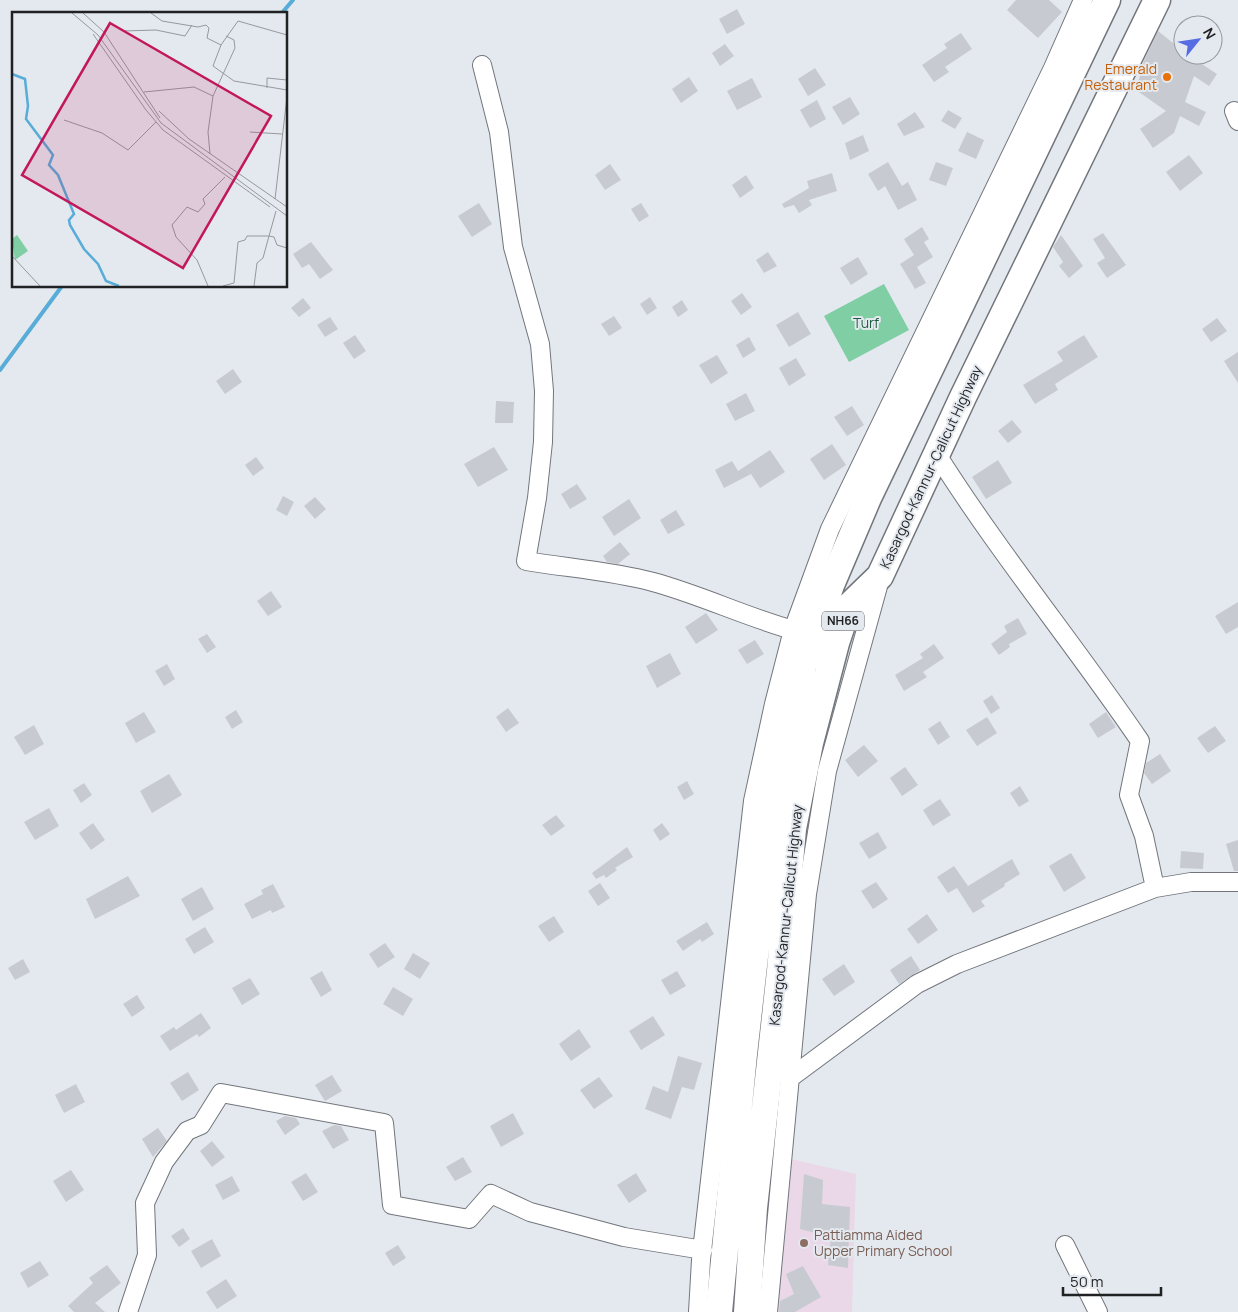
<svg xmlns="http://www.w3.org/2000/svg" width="1238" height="1312" viewBox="0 0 1238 1312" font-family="Manrope,sans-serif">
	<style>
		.education { fill: #ead8e8 }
		.green { fill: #7fcea4 }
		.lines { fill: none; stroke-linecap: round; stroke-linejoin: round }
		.stream { stroke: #58acd8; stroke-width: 4 }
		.building { fill: #c7cbd1 }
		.minor-casing { stroke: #72767c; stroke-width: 20 }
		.highway-casing { stroke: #72767c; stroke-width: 29 }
		.minor { stroke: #fff; stroke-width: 18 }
		.highway { stroke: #fff; stroke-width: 26 }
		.food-dot { fill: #e8710a; stroke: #e4e9ef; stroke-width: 2 }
		.education-dot { fill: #8d6e63; stroke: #e4e9ef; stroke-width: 2 }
		.labels { text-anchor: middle; stroke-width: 4; stroke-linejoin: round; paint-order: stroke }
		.shield { fill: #e4e9ef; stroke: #5a5d60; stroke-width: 1 }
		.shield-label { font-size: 12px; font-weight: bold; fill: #1f2123 }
		.food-label { font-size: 14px; fill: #c56008; stroke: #e4e9ef; text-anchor: end }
		.park-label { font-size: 14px; fill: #1f5d40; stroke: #e4e9ef }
		.street-label { font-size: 14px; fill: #1f2123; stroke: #e4e9ef }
		.education-label { font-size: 14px; fill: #785e54; stroke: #e4e9ef; text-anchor: start }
		.inset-river { fill: none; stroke: #58acd8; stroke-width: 2.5 }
		.inset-road { fill: none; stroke: #95999d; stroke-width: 1 }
		.view { fill: #c2185b; fill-opacity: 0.15; stroke: #c2185b; stroke-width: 2.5 }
		.inset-edge { fill: none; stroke: #1f2123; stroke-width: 2.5 }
	</style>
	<rect width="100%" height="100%" fill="#e4e9ef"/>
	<path class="education" d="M761 1152 856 1174 852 1312H748Z"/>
	<path class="green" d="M884 284 909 330 849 362 824 316Z"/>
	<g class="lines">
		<path class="stream" d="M281 14 293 0
			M0 370 62 286"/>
	</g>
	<path class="building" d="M1016 0H1049L1062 12 1038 38 1007 10Z
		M737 9 745 24 727 34 719 19Z
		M1158 31 1183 51V55H1188L1217 74 1209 86 1194 76 1185 102 1206 112 1199 126 1180 116 1174 133 1153 148 1140 129 1166 111 1136 90 1144 61Z
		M961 33 972 49 945 67 949 72 934 82 922 65 947 48 944 44Z
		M725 44 734 56 720 66 712 53Z
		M815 68 826 85 808 96 798 79Z
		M689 77 698 91 681 103 672 89Z
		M752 78 762 97 737 110 727 91Z
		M850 97 860 114 843 125 832 107Z
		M817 100 826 119 810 128 800 110Z
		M948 110 962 118 955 129 941 121Z
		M915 112 925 127 904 136 897 124Z
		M967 132 984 140 976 159 958 151Z
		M863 135 869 151 850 160 845 143Z
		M1189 155 1203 173 1180 191 1166 172Z
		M888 162 902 186 908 182 917 200 898 210 885 186 878 191 868 174Z
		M936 162 953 168 946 186 929 180Z
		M610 164 621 180 605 190 595 175Z
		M832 173 837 191 809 200 812 205 799 213 794 205 784 208 782 204 809 188 807 181Z
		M746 175 754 188 740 198 732 185Z
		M479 203 492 224 472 237 458 216Z
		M641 203 649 216 639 222 631 209Z
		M922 227 929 239 924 242 933 257 917 267 926 283 915 289 900 264 914 255 904 239Z
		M1103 233 1126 265 1107 278 1097 263 1105 258 1093 239Z
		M1061 235 1083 266 1069 278 1059 266 1063 262 1053 247Z
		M311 242 333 270 320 279 309 264 302 268 293 254Z
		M768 252 777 266 764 273 756 260Z
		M858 257 868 274 851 285 840 268Z
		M742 293 752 307 741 315 731 301Z
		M650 297 657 308 647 315 640 304Z
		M303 298 311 308 299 317 291 308Z
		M682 300 688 310 678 317 672 307Z
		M798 312 811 334 789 347 776 325Z
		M614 316 622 328 609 336 601 324Z
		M330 317 338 329 325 337 317 325Z
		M1217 318 1227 331 1211 342 1202 329Z
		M355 335 366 351 354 359 343 343Z
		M1084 335 1098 357 1055 384 1058 390 1035 404 1023 385 1063 361 1057 352Z
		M749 337 756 350 743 358 736 345Z
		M1238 352V383L1224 361Z
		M717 355 728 373 711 384 699 365Z
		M796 358 806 375 789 386 779 368Z
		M233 369 242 382 225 394 216 381Z
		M746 393 755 411 735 421 726 404Z
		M496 401 514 402 513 423H495Z
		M852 406 864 425 847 436 834 417Z
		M1012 420 1022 432 1008 443 998 431Z
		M832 444 846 465 824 480 810 459Z
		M494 447 508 470 478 487 464 464Z
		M770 450 785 472 760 488 751 474 724 488 715 470 732 461 738 471Z
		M256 457 264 468 253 476 245 465Z
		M998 460 1012 483 986 499 972 477Z
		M577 484 587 499 570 509 561 494Z
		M283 496 294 502 287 516 276 510Z
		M315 497 326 509 315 519 304 506Z
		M629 499 641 518 614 536 602 517Z
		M676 510 685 525 668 534 660 520Z
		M620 542 630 554 618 564 607 562 603 556Z
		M271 591 282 607 268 616 257 601Z
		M1238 602V627L1226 634 1215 616Z
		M706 613 718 630 696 644 685 627Z
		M1018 618 1027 634 1009 644 1010 647 999 655 991 644 1007 632 1004 626Z
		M207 634 216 647 207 653 198 639Z
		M755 640 764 654 747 664 738 650Z
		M934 644 944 658 923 672 927 677 904 691 895 675 923 658 920 654Z
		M670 653 681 674 657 688 646 666Z
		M167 664 175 679 164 686 155 671Z
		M992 695 1000 708 991 714 983 701Z
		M508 708 519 723 506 732 496 717Z
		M236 710 243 722 232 729 225 717Z
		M144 712 156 732 136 743 125 723Z
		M1106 712 1116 727 1098 738 1089 724Z
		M987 717 997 733 977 746 966 730Z
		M940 721 950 737 938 745 928 729Z
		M34 725 44 744 25 755 14 737Z
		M1215 726 1226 741 1208 753 1197 738Z
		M864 745 878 761 858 777 845 760Z
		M1160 754 1171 771 1152 784 1144 773 1146 763Z
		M905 767 918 785 902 796 890 778Z
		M169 774 182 795 152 813 140 791Z
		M687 781 694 794 684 800 677 787Z
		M84 783 92 795 81 803 73 790Z
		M1020 786 1029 801 1019 807 1010 793Z
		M940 799 951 815 933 826 923 810Z
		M49 808 59 826 35 840 24 822Z
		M556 815 565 826 551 836 542 825Z
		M93 823 105 840 91 850 79 833Z
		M662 823 670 834 660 841 653 830Z
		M878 832 887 848 869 859 859 843Z
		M1238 840V871H1234L1226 844Z
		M627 847 633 857 615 868 617 870 606 878 604 875 596 879 592 873Z
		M1181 851 1204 853 1203 869 1180 868Z
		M1071 853 1086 878 1064 892 1049 866Z
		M1012 859 1020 874 1004 884 1005 886 981 901 985 906 973 913 957 888 948 893 937 877 954 866 968 886Z
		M128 876 140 896 95 919 86 899Z
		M876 882 888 899 873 909 861 891Z
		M600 883 610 898 598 906 588 891Z
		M273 884 285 907 272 913 271 910 252 919 244 904 263 894 261 890Z
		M202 887 214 909 193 921 181 899Z
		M927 914 938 930 918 944 907 929Z
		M554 916 564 932 549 942 538 926Z
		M707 922 714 934 702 942 700 939 683 951 676 941Z
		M205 927 214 942 194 954 185 939Z
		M385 943 395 957 378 968 369 954Z
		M413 953 430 963 420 979 404 969Z
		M911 956 920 970 899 984 890 970Z
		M23 959 30 972 15 980 8 968Z
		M844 964 855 982 834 996 822 979Z
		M322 971 332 990 321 997 310 978Z
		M677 971 686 986 670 995 661 980Z
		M250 978 260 994 242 1005 232 988Z
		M393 987 413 999 403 1016 383 1004Z
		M137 995 145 1008 132 1017 123 1004Z
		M201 1013 211 1028 199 1037 197 1034 170 1051 160 1036 174 1027 176 1030Z
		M653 1016 665 1035 641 1050 629 1031Z
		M579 1029 591 1047 571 1061 559 1044Z
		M678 1056 702 1063 694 1090 682 1087 671 1119 645 1109 653 1086 668 1092Z
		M188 1072 199 1090 182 1101 170 1083Z
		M332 1075 342 1091 325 1101 315 1085Z
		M599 1077 613 1096 594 1109 580 1090Z
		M76 1084 85 1102 64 1113 55 1095Z
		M513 1113 524 1134 501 1147 490 1126Z
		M285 1116 296 1118 300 1124 285 1135 276 1121Z
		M334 1125 341 1126 349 1140 333 1149 322 1131Z
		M158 1128 167 1141 153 1157 142 1139Z
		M212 1141 225 1157 212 1167 200 1151Z
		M463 1157 472 1172 455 1181 446 1167Z
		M71 1170 84 1190 66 1202 53 1181Z
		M306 1173 318 1192 303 1201 291 1182Z
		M636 1173 647 1191 629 1203 617 1185Z
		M804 1174 823 1180 822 1204 850 1207 848 1268 828 1265 831 1237 800 1229Z
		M232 1176 240 1191 223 1200 215 1185Z
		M183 1228 190 1239 179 1247 171 1236Z
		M212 1239 221 1256 201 1268 191 1251Z
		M398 1245 406 1258 393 1266 385 1253Z
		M40 1261 49 1275 28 1288 20 1273Z
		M107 1265 121 1283 95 1303 105 1312H74L68 1306 93 1283 89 1278Z
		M803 1266 821 1297 795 1312H779L780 1301 794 1294 786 1274Z
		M226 1279 237 1296 217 1309 206 1292Z"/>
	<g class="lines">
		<defs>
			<path id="minor" d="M482 65 499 132 513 247 540 344 544 391 543 442 537 498 526 561C568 568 612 571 653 582 701 595 746 617 793 630
				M1234 111 1238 121
				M936 453C999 553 1074 644 1140 741L1129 795 1144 836 1155 888
				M790 1078 917 984 957 964 1155 888 1191 882H1238
				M1065 1245 1098 1312
				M128 1312 147 1255 145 1203 164 1162 187 1131 201 1125 221 1093 384 1123 392 1205 469 1219 491 1194 530 1212 624 1237 703 1250
				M698 1312 701 1260 753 801 774 704 793 630 830 529 1053 68 1083 0
				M768 1312 807 894 827 771 880 579"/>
			<path id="highway" d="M719 1312 744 1054 771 815 803 666 831 585 868 498 1107 0
				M747 1312 754 1208 780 971 793 829 810 743 836 643 848 607 880 576 963 397 1157 0"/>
		</defs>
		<use href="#minor" class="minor-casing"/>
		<use href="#highway" class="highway-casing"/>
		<use href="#minor" class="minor"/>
		<use href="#highway" class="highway"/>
	</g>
	<circle class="food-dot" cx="1167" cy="77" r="5"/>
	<circle class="education-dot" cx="804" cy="1243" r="5"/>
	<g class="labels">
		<rect class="shield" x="822" y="611.5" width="42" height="19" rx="4"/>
		<g class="shield-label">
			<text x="843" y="625">NH66</text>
		</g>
		<g class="food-label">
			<text x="1157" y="74">Emerald<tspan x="1157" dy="16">Restaurant</tspan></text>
		</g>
		<g class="park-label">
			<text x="866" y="328">Turf</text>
		</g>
		<g class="street-label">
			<text transform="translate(931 467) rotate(-65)" y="5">Kasargod-Kannur-Calicut Highway</text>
			<text transform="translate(786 915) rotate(-84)" y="5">Kasargod-Kannur-Calicut Highway</text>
		</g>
		<g class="education-label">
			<text x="814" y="1240">Pattiamma Aided<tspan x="814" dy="16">Upper Primary School</tspan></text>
		</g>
	</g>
	<g transform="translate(12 12)">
		<rect width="275" height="275" fill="#e4e9ef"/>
		<path d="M5 223 16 239 3 248 0 227Z" fill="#7fcea4"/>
		<path class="inset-river" d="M0 62 13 67 16 94 14 107 41 143 37 153 46 163 62 202 57 208 58 213 72 237 86 252 94 269 107 274"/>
		<path class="inset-road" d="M60 1 86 23 149 111 275 204M71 1 92 20 148 106M139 1 150 9 186 15 194 13 197 16 195 26 209 33 201 54 222 69 275 78M111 19 144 18 173 24 180 13M81 22 134 98 151 118 258 195M209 33 226 9 275 23M255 76V66L275 68M132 80 182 75 201 84M147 99 177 127 275 195M52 108 90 121 116 138 144 110M238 120 270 122M198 142 196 120 201 84 223 36 222 28 214 24M263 187 275 85M0 244 28 274M196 274 185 248 164 225 160 213 175 195 186 200 193 192 191 187 213 165M211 274 222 271 226 230 233 228 235 224H257L264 199M242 274 245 251 251 246 257 224 262 225 265 233 275 236"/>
		<path class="view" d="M98 11 259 104 171 256 10 163Z"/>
		<rect width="275" height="275" class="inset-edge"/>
	</g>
	<g transform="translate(1198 40) rotate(60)"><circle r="24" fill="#e4e9ef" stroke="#95999d"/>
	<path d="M0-4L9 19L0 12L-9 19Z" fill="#576de3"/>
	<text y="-8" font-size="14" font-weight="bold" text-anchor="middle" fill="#1f2123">N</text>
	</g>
	<path d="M1063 1287v8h98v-8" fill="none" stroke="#1f2123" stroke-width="2.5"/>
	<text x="1070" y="1287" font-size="15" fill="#1f2123" stroke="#e4e9ef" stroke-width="4" paint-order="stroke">50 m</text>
</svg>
